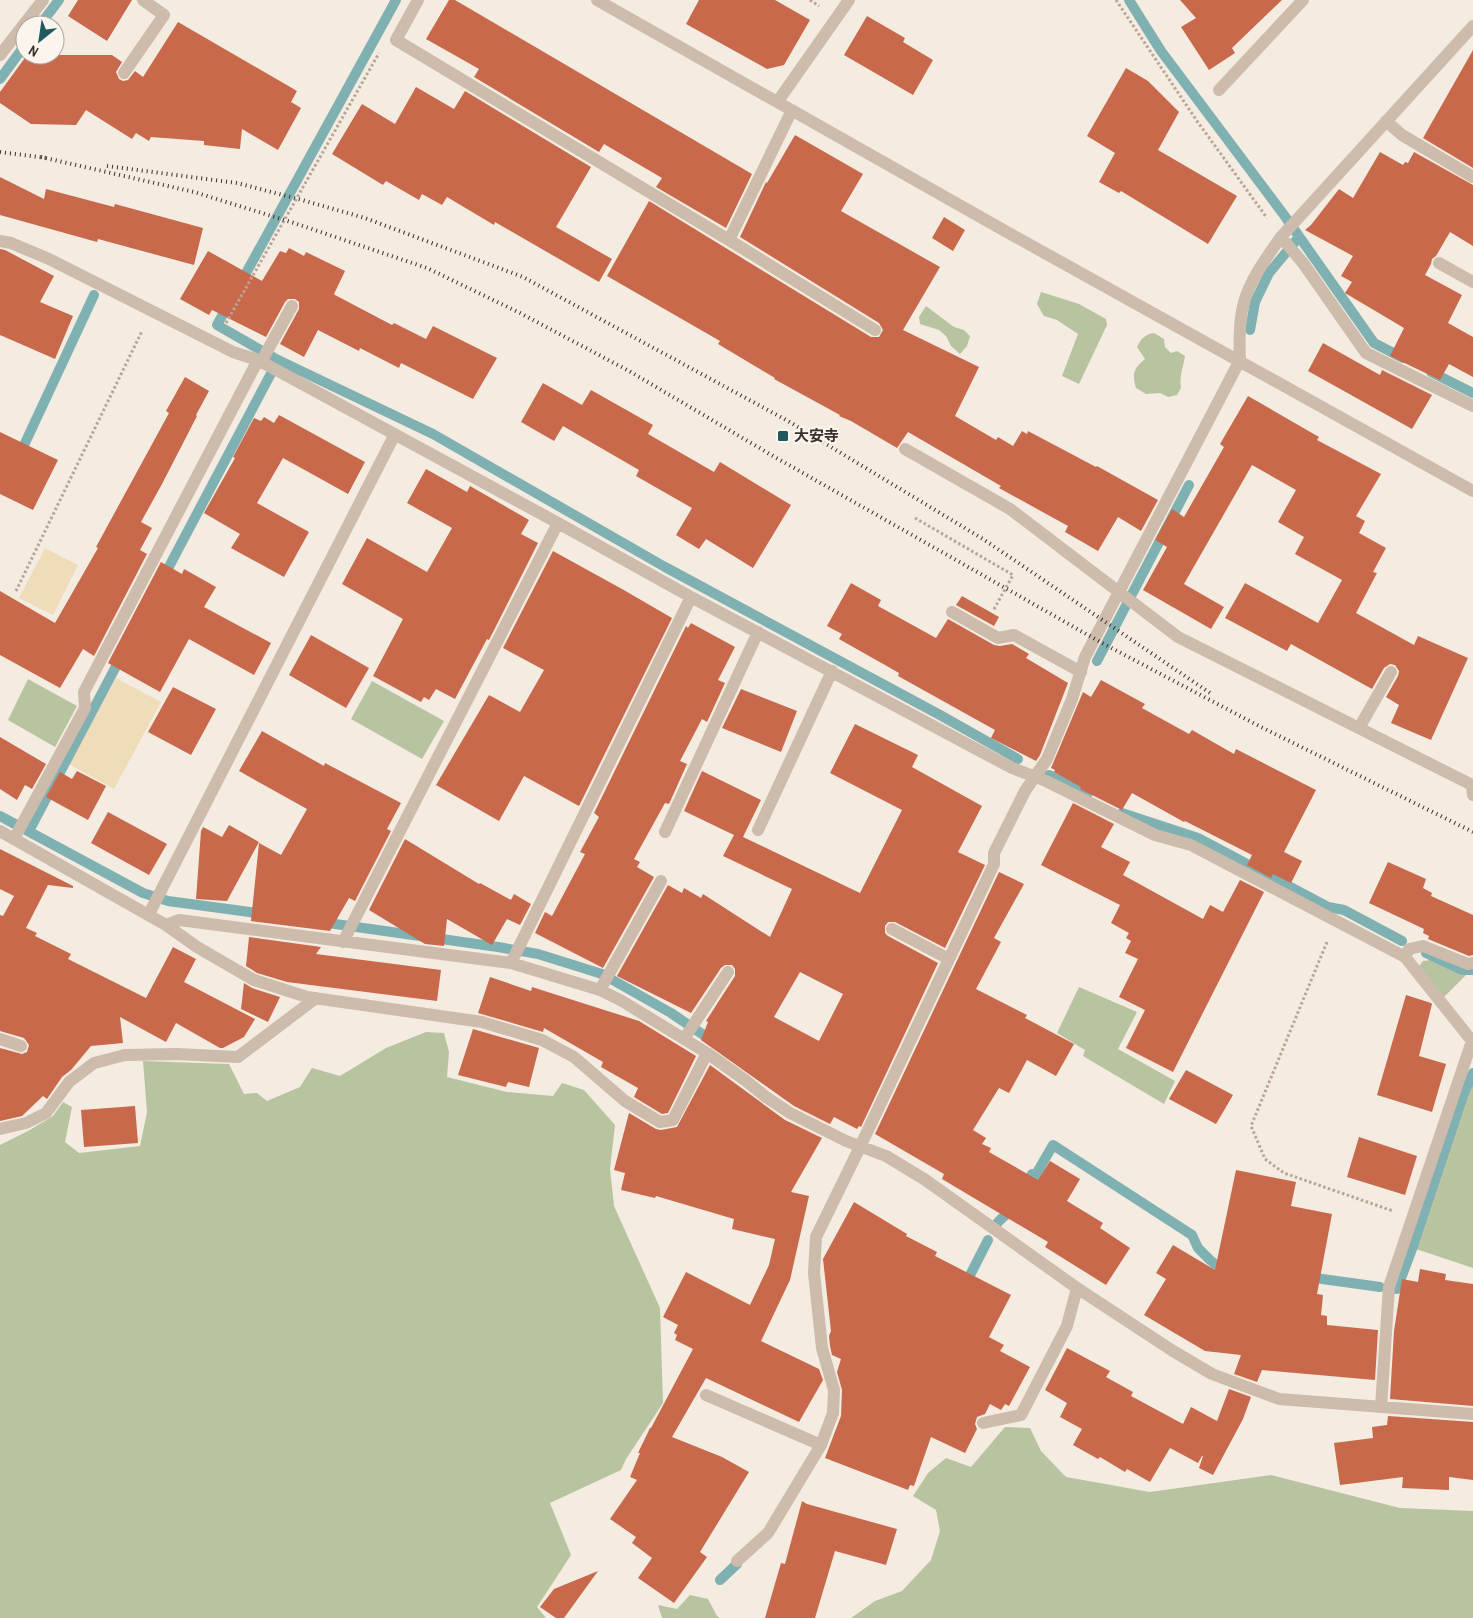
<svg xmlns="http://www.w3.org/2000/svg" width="1473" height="1618" viewBox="0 0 1473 1618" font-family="'Archivo Narrow','Noto Sans JP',sans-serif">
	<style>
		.green { fill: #b8c4a0 }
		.sand { fill: #efdcb8 }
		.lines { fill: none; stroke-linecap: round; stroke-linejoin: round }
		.stream { stroke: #7fb0b2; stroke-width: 10 }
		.building { fill: #c8694b; fill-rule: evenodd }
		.path { stroke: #b9a596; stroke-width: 3; stroke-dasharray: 2.5 2.5; stroke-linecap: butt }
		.lane { stroke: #cdbbac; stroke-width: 12 }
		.street { stroke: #cdbbac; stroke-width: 12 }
		.rail { stroke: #3b302b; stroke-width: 4; stroke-dasharray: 1 4; stroke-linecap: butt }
		.poi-dot { fill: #1f5a5e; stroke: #fbf5ee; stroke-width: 2 }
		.labels { text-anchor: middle; stroke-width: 4.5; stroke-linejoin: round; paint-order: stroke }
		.poi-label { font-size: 15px; font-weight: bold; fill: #3b302b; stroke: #fbf5ee; text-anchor: start }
	</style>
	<rect width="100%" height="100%" fill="#f4ebe1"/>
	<path class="green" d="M1041 292 1079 304 1106 319 1107 325 1079 384 1062 376 1078 334 1057 320 1044 316 1037 304Z
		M926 306 954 327 964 330 970 336 967 346 960 354 951 346 946 336 939 330 920 324 919 317Z
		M1154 333 1164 339 1165 347 1171 353 1177 351 1185 356C1183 369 1179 376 1181 388L1177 395 1168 397 1160 393 1146 394 1136 388C1132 374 1133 369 1145 359L1137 347C1141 339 1145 334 1154 333Z
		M28 679 77 706 55 747 8 720Z
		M372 681 444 721 422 759 351 719Z
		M1431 960 1459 973 1467 974 1444 997 1419 966 1423 961Z
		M1079 987 1137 1012 1118 1049 1175 1081 1164 1104 1083 1056 1085 1050 1057 1033Z
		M426 1032 444 1033 449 1052 447 1077 507 1092 553 1096 562 1083 584 1090 615 1125 610 1169 614 1206 660 1308 663 1403 626 1459 621 1470 550 1503 571 1555 537 1607 546 1618H0V1145L28 1131 53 1116 63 1102 72 1107 65 1142 79 1153 140 1146 147 1112 143 1061 229 1064 244 1094 257 1093 267 1101 300 1087 312 1068 340 1076 386 1048Z
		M1473 1079V1268L1416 1249 1467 1092Z
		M1005 1427 1030 1428 1041 1451 1066 1477 1150 1492 1271 1475 1400 1508 1473 1511V1618H851L875 1601 902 1591 931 1560 940 1531 936 1510 913 1496 928 1473 946 1458 971 1467Z
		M690 1595 708 1599 717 1616 720 1618H662L658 1605 677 1609Z"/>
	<path class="sand" d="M45 548 78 565 53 615 19 598Z
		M116 678 161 702 114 789 69 764Z"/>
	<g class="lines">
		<path class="stream" d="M1129 0 1161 51 1284 215 1374 343 1403 358
			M40 25 59 0
			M0 79 25 45
			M240 284 396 0
			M228 305 217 325 278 360 433 434 665 567 940 715 1018 759
			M1250 330 1255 302 1269 273 1299 237
			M1431 372 1473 393
			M19 456 94 295
			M163 578 276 364
			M1097 661 1189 485
			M1049 775 1087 795
			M1122 813 1198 838 1328 907 1344 910 1402 941
			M0 816 143 893 168 901 264 914
			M29 831 122 655
			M321 922 498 947 538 954 602 974 671 1013 714 1042
			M1426 953 1462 970H1473
			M1025 1186 1032 1174 1035 1176 1053 1145 1192 1235 1198 1248 1210 1260 1216 1265 1229 1266
			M996 1225C1000 1218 1008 1215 1012 1207
			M1308 1277 1380 1287
			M965 1285 988 1240
			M1393 1289H1397L1412 1249 1464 1093 1473 1073
			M720 1580 737 1564"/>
	</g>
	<path class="building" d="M78 0H132L107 41 68 16Z
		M449 0H455L752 174 726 228 656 187 662 178 604 144 599 152 474 77 479 69 426 39Z
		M699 0H775L810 20 784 65 767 69 686 24Z
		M1180 0H1282L1232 48 1235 53 1209 70 1181 27 1196 18Z
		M867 16 905 38 903 42 933 60 913 95 844 55Z
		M178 22 297 91 291 102 301 108 278 150 242 129 240 149 204 145V141L151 137 149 141 136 133 132 139 86 110 76 125 31 124 0 103V92L27 55H112L122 62 116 72 119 79 123 81 128 80 135 71 143 77Z
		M1473 50V168L1423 138Z
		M1126 68 1148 81 1179 112 1158 150 1237 196 1208 244 1121 191 1119 193 1099 182 1115 153 1087 136Z
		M416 87 454 109 465 91 591 167 556 227 612 259 599 282 495 222 494 225 447 197 442 205 422 194 419 200 386 181 383 185 332 154 362 104 395 124Z
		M795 135 863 174 841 211 940 267 903 330 979 367 955 416 996 440 998 437 1013 446 1022 431 1027 434 1028 431 1096 467 1097 466 1158 500 1141 531 1118 517 1098 551 1065 532 1068 526 999 488 1001 486 908 432 897 448 851 421 839 416 840 415 774 379 775 378 718 344 720 341 607 276 649 201 871 337H879L883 330 879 323 740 237 766 182 767 183Z
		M1380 152 1403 165 1405 162 1408 163 1414 152 1473 185V246L1450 232 1436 256 1432 259 1431 264 1425 275 1462 295 1448 323 1473 337V377L1449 364 1440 380 1390 356 1404 328 1345 293 1352 282 1341 276 1353 256 1305 230 1311 225 1339 189 1353 198Z
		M0 177 44 199 46 189 114 207 115 204 203 228 194 265 98 239 97 242 0 215Z
		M944 217 965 230 953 251 932 238Z
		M289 248 304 256 306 252 345 271 334 294 335 295 392 325 394 323 426 339 433 326 497 358 473 399 401 363 399 368 360 348 359 351 318 330 304 357 280 344 299 309V302L295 299H288L285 302 266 337 212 310 209 315 180 299 208 251 262 281 280 251 286 253Z
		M0 249 5 250 54 276 40 302 73 316 55 359 0 335Z
		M1323 343 1380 375 1382 370 1432 395 1412 429 1308 371Z
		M185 377 209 391 196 415 197 416 162 484 141 522 152 528 140 550 147 554 94 656 83 649 60 688 0 655V591L55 623 98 548 96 547 169 413 166 411Z
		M543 383 582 405 591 390 653 425 648 434 714 472 720 462 791 505 753 568 706 539 699 549 676 535 692 508 636 476 639 470 563 426 554 441 521 422Z
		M1248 396 1319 437 1317 440 1381 474 1356 516 1365 521 1359 533 1386 548 1373 572 1377 573 1356 613 1414 645 1418 636 1468 658 1431 740 1391 723 1399 705 1386 697 1398 676 1399 671 1395 665 1390 664 1384 668 1372 689 1291 644 1287 651 1225 618 1245 583 1318 623 1342 580 1295 554 1304 537 1278 522 1296 490 1252 465 1184 584 1224 607 1211 629 1143 590 1167 547 1155 540 1172 509 1184 517 1224 447 1220 444Z
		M279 415 365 462 348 494 283 458 257 503 309 532 284 577 231 548 240 534 204 513 235 458 233 457 254 418 261 421 264 417 274 423Z
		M0 432 58 460 33 510 0 494Z
		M426 469 467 492 470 486 529 520 521 534 538 543 489 640 487 639 455 699 436 689 429 700 424 697 421 702 373 676 403 619 342 584 367 538 427 572 452 528 407 503Z
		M553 551 622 589 672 618 579 806 524 776 499 821 436 785 489 695 520 712 544 670 503 648Z
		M161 562 182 574 184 569 216 587 204 607 271 643 254 675 189 639 160 692 108 663Z
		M851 583 881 600 878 606 936 638 948 619 994 645 1000 646 1012 644 1029 654 1026 658 1068 683 1040 755 1036 761 991 738 995 730 898 676 899 673 839 639 842 634 827 626Z
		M962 596 999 617 994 626 956 605Z
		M691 623 735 647 718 680 725 683 707 722 702 719 680 761 687 764 669 804 665 803 634 859 640 862 637 867 654 877 603 968 535 933 545 912 552 916 585 854 580 852 599 817 594 813 686 626 688 628Z
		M311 635 369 668 346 708 289 675Z
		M1101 680 1145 704 1142 708 1189 734 1192 730 1234 754 1236 749 1316 790 1284 852 1302 861 1291 883 1273 874 1271 878 1247 865 1252 855 1185 821 1184 822 1132 793 1122 810 1080 789 1081 787 1054 772 1055 770 1051 768 1083 692 1091 697Z
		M173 687 216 709 191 755 148 732Z
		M741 689 797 711 781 752 722 728Z
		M855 724 918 755 912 767 982 806 958 852 985 865 945 948 895 922H888L885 926V933L888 936 938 963 861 1127 859 1126 857 1129 834 1117 830 1124 794 1106 701 1040 708 1022 706 1021 735 976V969L732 965H725L721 968 691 1013 617 976 668 885 682 893 684 888 701 898 703 894 770 937 792 889 723 856 734 835 684 811 702 771 761 800 743 837 860 893 902 810 830 773ZM800 972 843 994 819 1041 774 1017Z
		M262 731 324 766 325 763 401 803 387 829 391 831 355 901 349 898 330 931 251 921 259 843 281 855 307 809 239 771Z
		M0 737 46 764 32 789 25 785 17 800 0 789Z
		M77 771 106 786 88 820 46 797 60 772 72 779Z
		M1073 803 1114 824 1101 847 1130 862 1123 875 1203 919 1210 905 1223 912 1240 880 1264 892 1173 1072 1126 1048 1145 1010 1119 997 1138 959 1125 953 1131 941 1126 938 1129 933 1111 923 1120 905 1041 865Z
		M108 812 167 844 149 875 91 843Z
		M229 825 259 842 227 901 196 899 201 831 203 827 222 837Z
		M405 839 479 884 480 883 511 900 514 894 531 904 520 925 507 919 492 945 447 919 444 946 425 944 369 910Z
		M0 849 73 886V888L48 885 26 928 37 933 35 936 71 954 68 959 146 998 173 947 196 959 184 982 255 1019 244 1037 223 1048H220L176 1023 166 1042 120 1017 123 1043 91 1046 71 1070 62 1077 47 1099 43 1096 22 1116 0 1121V1048L22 1054 27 1052 29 1045 24 1038 0 1031V915L3 916 14 896 0 889Z
		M1388 862 1426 879 1423 888 1432 893 1431 896 1473 915V955L1469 956 1428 939 1429 936 1423 933 1424 929 1369 903Z
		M999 872 1024 884 994 938 1001 942 976 989 1027 1015 1025 1018 1074 1044 1056 1076 1027 1060 1009 1093 999 1088 973 1130 986 1138 982 1144 991 1148 989 1152 1038 1180 1050 1161 1080 1179 1067 1201 1103 1223 1100 1228 1130 1248 1106 1285 1045 1247 1048 1242 942 1179 944 1174 875 1134Z
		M249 937 321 947 316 954 441 970 437 1001 287 982 257 973 246 966Z
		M490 977 531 991 532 987 639 1021 696 1056 668 1113 662 1114 634 1097 638 1088 601 1067 603 1062 544 1028 543 1032 478 1013Z
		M244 983 252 988 280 997 268 1022 241 1009Z
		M1406 995 1431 1003 1432 1004 1419 1056 1446 1064 1432 1112 1377 1095Z
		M473 1029 539 1048 529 1087 508 1082 506 1087 458 1075Z
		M710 1065 785 1120 822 1138 791 1192 809 1196 790 1280 761 1341 819 1369 823 1380 799 1422 706 1378 672 1437 722 1457 749 1472 700 1552 707 1557 674 1603 638 1578 652 1558 632 1543 636 1537 610 1519 637 1480 630 1477 640 1453H638L650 1428H651L693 1349 675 1340 677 1335 674 1333 678 1325 663 1317 686 1272 750 1305 769 1265 775 1239 732 1229 734 1219 656 1196 655 1198 621 1190 625 1173 614 1170 629 1113 656 1129 661 1130 677 1127Z
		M1186 1070 1233 1095 1216 1124 1169 1099Z
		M135 1106 138 1143 84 1147 81 1110Z
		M1359 1137 1417 1156 1405 1195 1347 1177Z
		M1236 1170 1296 1182 1291 1206 1332 1214 1317 1294 1323 1295 1321 1315 1327 1316V1325L1378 1330 1375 1380 1262 1370 1257 1382 1234 1374 1241 1355 1205 1351 1144 1315 1166 1279 1156 1273 1173 1245 1215 1270Z
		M854 1202 907 1234 906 1236 937 1252 935 1256 1011 1295 989 1337 1004 1345 1000 1351 1030 1367 1009 1406 1005 1404 1001 1410 990 1404 985 1414 977 1417 975 1424 977 1429 965 1453 931 1437 914 1486 910 1485 908 1490 825 1458 841 1416 842 1390 837 1372 841 1359 832 1355 830 1346 829 1336 831 1331 823 1259Z
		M1420 1269 1446 1274 1445 1280 1473 1284V1406L1390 1399 1394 1331 1402 1279 1418 1282Z
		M1067 1348 1110 1371 1106 1377 1133 1392 1131 1396 1183 1424 1191 1407 1217 1421 1229 1389 1251 1397 1243 1419 1213 1475 1199 1468 1203 1456H1202L1198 1463 1170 1448 1150 1482 1127 1469 1125 1472 1100 1457 1098 1459 1073 1445 1082 1429 1060 1417 1067 1403 1045 1390Z
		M1388 1416 1473 1422V1480L1449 1477V1490L1402 1488 1403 1477 1340 1485 1334 1443 1373 1438 1372 1427 1387 1425Z
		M802 1501 807 1504 897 1529 886 1565 835 1551 815 1618H765L781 1563 785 1564Z
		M598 1571 564 1618H556L540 1607 554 1589Z"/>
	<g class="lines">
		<path class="path" d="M810 0 819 6
			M1116 0 1197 121 1267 218
			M226 323 379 53
			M915 518 1013 575 993 611
			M16 591 142 331
			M1327 942 1251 1126 1265 1159 1284 1173 1393 1211"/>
		<path class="lane" d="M952 612 998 638 1014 635 1081 672
			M1359 728 1391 672"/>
		<path class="street" d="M418 0 396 40 729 240 875 330
			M597 0 998 227 1473 491
			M0 55 43 0
			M124 73 164 15 143 0
			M1219 90 1303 0
			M778 101 849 0
			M1386 121 1402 135 1473 177
			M1281 237 1303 263 1366 353 1473 406
			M729 240 792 110
			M0 241 11 243 49 259 233 352 258 360 558 523 691 597 1012 768 1046 781 1155 835 1191 845 1405 957 1472 1041 1389 1287 1381 1407
			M1439 263 1473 282
			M261 362 292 306
			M905 449 1010 509 1178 637 1472 785 1473 795
			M758 830 832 671
			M0 831 166 925 179 920 511 963 600 990 622 1001 707 1053 745 1080 766 1097 790 1113 846 1141 886 1156 924 1179 1077 1288 1173 1351 1212 1374 1279 1399 1473 1414
			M665 832 758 632
			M14 839 85 708 84 692 258 360
			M149 914 395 434
			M166 925 197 947 254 980 307 997 482 1022 542 1040 574 1057 625 1101 660 1122 673 1120 707 1053
			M892 929 949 959
			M343 942 558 523
			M1405 957 1409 949 1423 946 1468 964 1473 963
			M511 963 691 597
			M600 990 661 881
			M0 1039 21 1046
			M684 1039 728 972
			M0 1129 26 1123 46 1113 69 1082 94 1063 125 1055 176 1054 238 1057 316 998
			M706 1395 821 1445
			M983 1423 1021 1415 1067 1326 1077 1288
			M737 1561 768 1533 821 1445 833 1413 834 1390 822 1348 814 1273 816 1237 860 1147 994 864V853L1025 791 1047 759 1072 699 1085 657 1240 360C1239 341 1239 320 1244 302 1251 278 1267 257 1281 237L1473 26"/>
		<path class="rail" d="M0 152 47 158
			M41 157 194 192 291 222 427 268 520 313 629 371 773 456 1102 643 1261 727 1473 832
			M107 166 237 183 302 200 365 218 523 277 788 421 983 539 1213 695"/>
	</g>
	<rect class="poi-dot" x="777" y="430" width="12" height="12" rx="2.5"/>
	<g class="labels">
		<g class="poi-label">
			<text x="794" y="441">大安寺</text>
		</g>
	</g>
	<g transform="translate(40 40) rotate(210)"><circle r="24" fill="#fbf5ee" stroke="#aea6a0"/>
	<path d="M0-4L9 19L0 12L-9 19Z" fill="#1f5a5e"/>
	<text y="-8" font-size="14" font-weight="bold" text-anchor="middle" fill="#3b302b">N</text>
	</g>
</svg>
